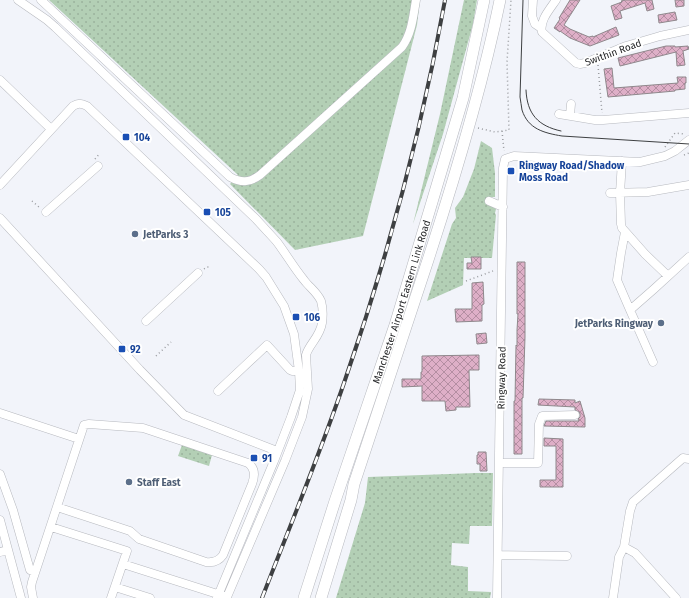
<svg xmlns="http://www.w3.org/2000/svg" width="689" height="598" viewBox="0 0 689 598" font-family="'Fira Sans',sans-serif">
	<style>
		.grass { fill: url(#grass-dots) }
		.building { fill: url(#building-cross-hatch); stroke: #8f888c }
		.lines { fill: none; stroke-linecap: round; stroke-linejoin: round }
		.minor-casing { stroke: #b7b9bf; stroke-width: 9 }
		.highway-casing { stroke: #b7b9bf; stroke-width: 12 }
		.path { stroke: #9a9ca0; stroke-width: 1.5; stroke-dasharray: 1 3; stroke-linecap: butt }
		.minor { stroke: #fff; stroke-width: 8 }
		.highway { stroke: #fff; stroke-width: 11 }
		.tram { stroke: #3e4042; stroke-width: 1 }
		.rail-casing { stroke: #3e4042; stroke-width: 4 }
		.rail { stroke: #fff; stroke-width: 2.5; stroke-dasharray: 8; stroke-linecap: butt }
		.transit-dot { fill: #1a4fb4; stroke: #fff; stroke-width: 1.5 }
		.service-dot { fill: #5c6f8a; stroke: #fff; stroke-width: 1.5 }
		.labels { text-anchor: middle; stroke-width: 4; stroke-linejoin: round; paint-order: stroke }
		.street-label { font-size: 10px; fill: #262729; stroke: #fff }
		.transit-label { font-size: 10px; font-weight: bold; fill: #164399; stroke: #fff; text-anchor: start }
		.service-label { font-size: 10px; font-weight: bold; fill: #4e5e75; stroke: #fff; text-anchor: start }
	</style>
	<defs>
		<pattern id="grass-dots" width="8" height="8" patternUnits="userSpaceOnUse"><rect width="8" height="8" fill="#b3cfb5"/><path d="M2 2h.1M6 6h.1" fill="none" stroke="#9ab29c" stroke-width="1.8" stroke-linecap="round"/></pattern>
		<pattern id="building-cross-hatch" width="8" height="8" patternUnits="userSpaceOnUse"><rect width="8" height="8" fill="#deafc7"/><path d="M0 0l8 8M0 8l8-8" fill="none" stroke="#b48ea2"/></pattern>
	</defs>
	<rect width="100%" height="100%" fill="#f2f4fa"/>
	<path class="grass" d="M49 0H420L417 25 363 236 295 250 230 184 238 175Z
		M464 0H477L473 24 443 134 413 224 440 114Z
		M481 141 492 148 495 173V197H489L488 204 496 209 495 213 496 215 492 258H464L463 285 427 301 452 224 456 218 455 208 463 197 474 169Z
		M182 445 212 455 209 466 178 456Z
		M476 473H493L492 526H470L469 544 452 543 451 565 468 567V591L491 592 490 598H336L365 503 368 477Z"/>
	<path class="building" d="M570 0H580L564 25 570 29 589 37 593 36V37L616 27 619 35 590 46 570 38 560 31V32L554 28 560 19 559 18Z
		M625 0H652L654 9 647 11 645 3 620 11 622 18 615 20 611 6 622 2 621 1Z
		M675 0H684V6L676 7Z
		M675 12 677 20 659 23 658 15Z
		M666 46H675V47L688 46 689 49 683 51 685 65 677 66 676 52 620 66 618 58Z
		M612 68 614 88 678 83 677 77H686V83H685V89L675 90V91L608 97 604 69Z
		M471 257H481V269H467V263H472Z
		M517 262H525V337L523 398H522V454H514V401H515L516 345 517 346V330L518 314H517Z
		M483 282 484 304 482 305V321L456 322 455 309H472V283Z
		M486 333 487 343 477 344 476 334Z
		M479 355V370H469L470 407H456V410L446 411 445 401H422V386L402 387V379H421V372H422V356Z
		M539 399 575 400V403L580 401 585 418V427L544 426 546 421H579L578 419 580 417V414L579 412 575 410V407L538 405Z
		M544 438 563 439V487H540V480H556V446H544Z
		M478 452H486L487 471H480V464H477V455H478Z"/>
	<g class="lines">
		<defs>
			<path id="minor" d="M18 0 47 20 55 27 256 219C263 227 270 234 277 242 286 254 294 268 304 280 309 287 317 292 321 301 323 308 323 316 322 323 320 337 309 344 306 355L308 389 302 417 285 461 227 597 123 564
				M41 0 230 177C241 183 249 183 260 175L402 47C412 33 413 17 416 0
				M533 0 532 16 535 24 541 28
				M556 0C550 9 539 21 542 32L576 63 580 64 585 63 626 46 660 36 689 30
				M0 80 51 129
				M559 114 595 120H603L689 113
				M570 115 571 104
				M622 161 620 193 621 224 622 228 645 254 668 276
				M0 185 73 106C78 103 81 103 87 106L259 269 266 277 284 306 294 334 299 371 300 390 291 417 274 461 217 598
				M610 193 648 192 689 185
				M489 201 503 207
				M46 212 98 166
				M0 218 140 370 184 415 277 451
				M625 232 621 253 617 280 630 310
				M146 321 198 273
				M653 362 630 310 654 289 689 257
				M218 391 267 345 290 370 292 371H299
				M0 413 79 439
				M500 463H538L539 424 542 416 575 415
				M0 474 13 510 30 570 35 572
				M0 520 21 598
				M51 527 127 551 111 598
				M624 547 635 553 676 598
				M0 552 8 550
				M498 555 567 556
				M115 587 150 598
				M33 598 31 587 32 582 84 425 89 424 143 428 248 463C255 468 255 476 252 484L223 555C219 561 214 563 206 562L139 539 130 531 57 507
				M497 598 503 168 505 159 514 156 640 162 665 156 675 151 689 140
				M613 598 619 557 624 547 630 511 633 502 683 458 689 459"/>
			<g id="highway">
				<path id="s1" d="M304 598 335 501 395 325 432 202 463 98 484 0"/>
				<path d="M321 598 351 500 354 484C379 409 404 334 428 260 456 174 482 88 500 0"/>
			</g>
		</defs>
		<use href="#minor" class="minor-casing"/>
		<use href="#highway" class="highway-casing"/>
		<path class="path" d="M598 65 602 113
			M478 128 495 132 509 130 507 62 511 0
			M502 131 504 151
			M665 147 675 133 684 134
			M684 155 689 153
			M95 159 100 153
			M32 201 40 208
			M204 269 207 267H210
			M466 281 493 271
			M156 356 171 342"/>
		<use href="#minor" class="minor"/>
		<use href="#highway" class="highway"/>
		<path class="tram" d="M523 0 520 97C521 101 521 106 522 110 528 129 544 133 562 136L689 144
			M526 90C527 114 538 126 561 131"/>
		<defs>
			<path id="rail" d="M262 598C290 526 320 454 345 380 388 256 422 129 445 0"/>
		</defs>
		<use href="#rail" class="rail-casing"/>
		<use href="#rail" class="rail"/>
	</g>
	<g class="transit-dot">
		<rect x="122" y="133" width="8" height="8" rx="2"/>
		<rect x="507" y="167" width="8" height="8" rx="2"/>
		<rect x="203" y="208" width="8" height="8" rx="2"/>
		<rect x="292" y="313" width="8" height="8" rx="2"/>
		<rect x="118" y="345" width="8" height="8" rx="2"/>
		<rect x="250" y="454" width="8" height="8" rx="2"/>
	</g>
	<g class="service-dot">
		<circle cx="135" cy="234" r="4"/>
		<circle cx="661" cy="323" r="4"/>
		<circle cx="129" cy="482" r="4"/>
	</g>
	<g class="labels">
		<g class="street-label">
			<text transform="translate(613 52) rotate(-20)" y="4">Swithin Road</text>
			<text dy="4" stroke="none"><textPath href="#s1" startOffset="312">Manchester Airport Eastern Link Road</textPath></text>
			<text transform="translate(501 378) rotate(-89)" y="4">Ringway Road</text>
		</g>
		<g class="transit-label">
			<text x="134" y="141">104</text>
			<text x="519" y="169">Ringway Road/Shadow<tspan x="519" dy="12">Moss Road</tspan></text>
			<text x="215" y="216">105</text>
			<text x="304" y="321">106</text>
			<text x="130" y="353">92</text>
			<text x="262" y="462">91</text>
		</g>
		<g class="service-label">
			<text x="143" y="238">JetParks 3</text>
			<text x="653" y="327" text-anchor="end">JetParks Ringway</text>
			<text x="137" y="486">Staff East</text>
		</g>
	</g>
</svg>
